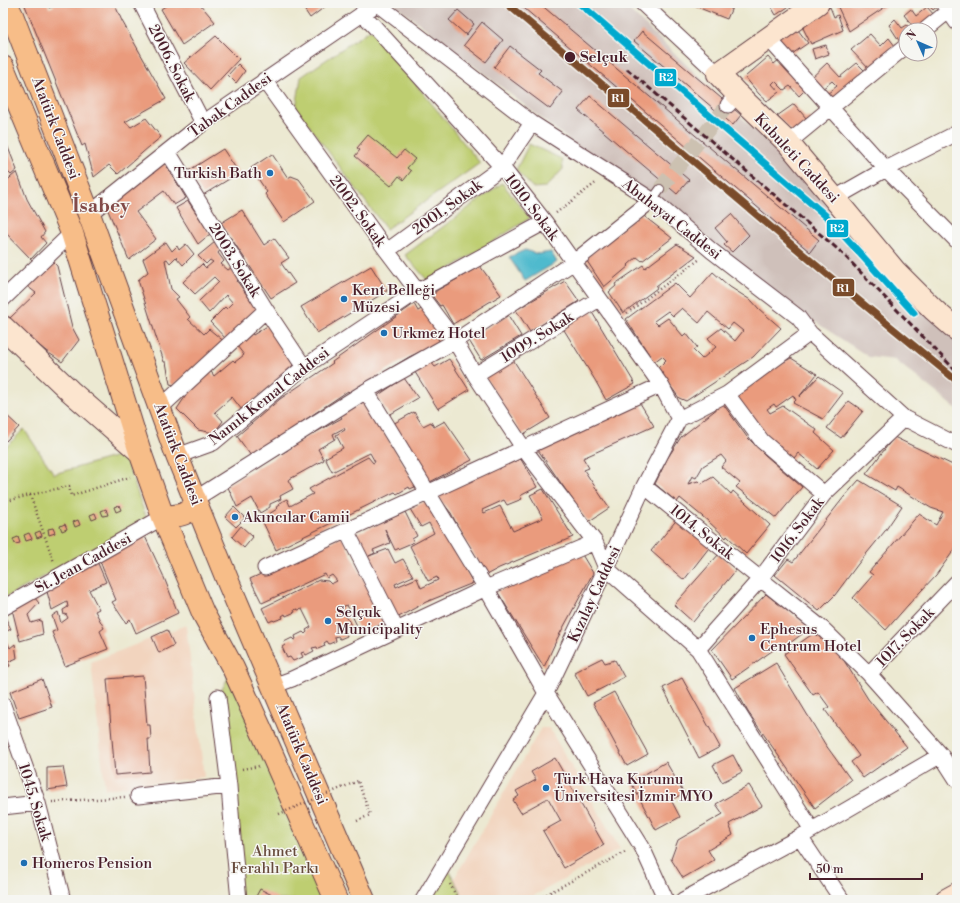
<svg xmlns="http://www.w3.org/2000/svg" width="960" height="903" viewBox="0 0 960 903" font-family="'Libre Bodoni',serif">
	<style>
		.built { fill: #f2d4be }
		.industrial { fill: #cfc0ba }
		.green { fill: #bece71; stroke: #84764e }
		.water { fill: #50bacd; stroke: #4d6c7c }
		.building { fill: #ea9b7d; fill-rule: evenodd }
		.lines { fill: none; stroke-linecap: round; stroke-linejoin: round }
		.street-tunnel { stroke: #ccc1b1; stroke-width: 15; stroke-dasharray: 15 8; stroke-linecap: butt }
		.lane-casing { stroke: #623d44; stroke-width: 10 }
		.street-casing { stroke: #623d44; stroke-width: 17 }
		.secondary-casing { stroke: #623d44; stroke-width: 24 }
		.highway-casing { stroke: #623d44; stroke-width: 24 }
		.path { stroke: #623d44; stroke-width: 2.5; stroke-dasharray: 1 3; stroke-linecap: butt }
		.lane { stroke: #fff; stroke-width: 8 }
		.street { stroke: #fff; stroke-width: 15 }
		.secondary { stroke: #fce5cf; stroke-width: 22 }
		.highway { stroke: #f7bd88; stroke-width: 22 }
		.rail { stroke: #4a1f2b; stroke-width: 3; stroke-dasharray: 6 3; stroke-linecap: butt }
		.path-bridge { stroke: #623d44; stroke-width: 2.5; stroke-dasharray: 1 3; stroke-linecap: butt }
		.rail-1-casing { stroke: #f6f6f2; stroke-width: 10 }
		.rail-2-casing { stroke: #f6f6f2; stroke-width: 10 }
		.rail-1 { stroke: #7a4b2a; stroke-width: 7 }
		.rail-2 { stroke: #00a9ce; stroke-width: 7 }
		.stop-dot { fill: #4a1f2b; stroke: #f6f6f2; stroke-width: 1.5 }
		.poi-dot { fill: #1f6fb2; stroke: #f6f6f2; stroke-width: 1.5 }
		.labels { text-anchor: middle; stroke-width: 3; stroke-linejoin: round; paint-order: stroke }
		.stop-label { font-size: 15px; font-weight: bold; fill: #4a1f2b; stroke: #f6f6f2; text-anchor: start }
		.street-label { font-size: 15px; fill: #4a1f2b; stroke: #f6f6f2 }
		.poi-label { font-size: 15px; fill: #4a1f2b; stroke: #f6f6f2; text-anchor: start }
		.park-label { font-size: 15px; fill: #674b3c; stroke: #f6f6f2 }
		.district-label { font-size: 19px; font-weight: bold; fill: #824a48; stroke: #f6f6f2 }
		.line-badge { stroke: #f6f6f2; stroke-width: 1.5 }
		.badge-label { font-size: 11px; text-anchor: middle; font-weight: bold; fill: #fff }
	</style>
	<rect width="100%" height="100%" fill="#f6f6f2"/>
	<filter id="ink" filterUnits="userSpaceOnUse"><feTurbulence type="fractalNoise" baseFrequency=".025" numOctaves="2"/><feDisplacementMap in="SourceGraphic" scale="8" xChannelSelector="R" yChannelSelector="G"/><feConvolveMatrix kernelMatrix="1 2 1 2 8 2 1 2 1" color-interpolation-filters="sRGB"/></filter>
	<filter id="wash" filterUnits="userSpaceOnUse"><feTurbulence type="fractalNoise" baseFrequency=".012" numOctaves="4" result="noise"/><feDisplacementMap in="SourceGraphic" scale="16" xChannelSelector="R" yChannelSelector="G"/><feGaussianBlur stdDeviation="0.9" result="paint"/><feColorMatrix in="noise" values="0 0 0 0 0 0 0 0 0 0 0 0 0 0 0 0 0 1.4 0 .05"/><feComposite in="paint" operator="in"/></filter>
	<g filter="url(#wash)">
		<rect width="100%" height="100%" fill="#ece9d2"/>
		<path class="built" d="M186 625 204 777 105 789 91 662Z
			M541 728H549L620 849 526 900H464L454 879Z"/>
		<path class="industrial" d="M393 3H622L784 158 896 278 957 330V409L895 360 869 357 746 277Z"/>
		<path class="green" d="M371 29 480 163 386 229 296 108 301 77Z
			M529 144 562 159 563 169 546 187 533 188 516 170Z
			M502 183 530 218 429 282 405 255Z
			M24 429 54 474 124 454 147 520 3 599V444L6 447Z
			M233 668 336 900H239L218 697Z
			M444 864 454 879 464 900H423Z"/>
		<path class="water" d="M525 250 538 254 551 252 557 262 525 281 509 257Z"/>
		<g id="blocks">
			<path class="building" d="M24 3H48L49 8 54 6 52 3H114L122 21 166 99 125 122 131 127 146 118 161 137 150 146 118 174 109 165 94 177 85 144 82 146Z
				M170 3H199L215 22 182 45 161 9Z
				M300 3H330L310 18Z
				M518 3H539L819 240 810 252Z
				M687 3H734L727 19Z
				M769 3H794L776 15Z
				M836 3H891L849 31Z
				M927 3H939L940 4 933 10Z
				M830 7 834 17 838 15 843 30 811 44 799 20 807 16 810 22Z
				M927 7 935 16 918 30H916L904 15 911 9 916 16Z
				M458 10 474 24 466 35 449 20Z
				M895 19 902 28 907 25 912 30H906V38L900 42 889 25Z
				M482 22 503 40 486 62 464 45Z
				M795 26 808 43 789 56 774 40Z
				M642 31 741 115 733 125 634 41Z
				M870 34 881 46 889 38 895 46 870 70 851 50Z
				M216 36 239 59 210 90 184 63Z
				M826 45 829 54 815 59 812 49Z
				M510 46 541 70 538 73 563 92 550 109 494 67Z
				M768 57 774 64 780 59 807 88 799 96 790 86 784 90 775 81 772 84 779 92 767 101 759 94 745 77Z
				M827 63 840 77 857 63 866 72 834 102 827 94 837 86 832 81 821 90 810 79Z
				M238 64 245 71 236 83 228 75Z
				M590 96 689 180 677 194 578 110Z
				M794 104 806 118 808 116 812 120 795 135 777 116Z
				M3 135 17 170 11 175 3 167Z
				M368 135 397 158 404 150 415 159 407 168 411 171 404 180 399 176 391 186 355 156 360 150 357 148Z
				M223 149 239 173 203 195 188 171Z
				M272 154 288 178 291 176 299 179 315 201 284 222 265 194 267 192 251 168Z
				M162 163 166 165 186 198 174 205 164 191 136 212 156 239 129 260 107 208Z
				M17 172 27 199 45 232 41 237 46 243 31 259 3 230V182L4 183Z
				M188 201 210 234 198 244 176 208Z
				M242 210 264 245 274 238 289 258 281 263 295 283 271 298 221 223Z
				M640 213 672 238 642 261 637 257 628 265 629 266 604 287 585 258Z
				M731 214 749 235 732 252 724 245 727 242 715 228Z
				M166 242 172 251 177 246 179 250 186 244 194 254 183 265 176 257 170 263 167 259 165 260 171 289 179 297 176 299 190 317 188 319 204 334 209 329 226 343 174 385 170 384 166 362H164L138 280 148 272 143 259Z
				M215 242 221 249 218 253 224 261 221 264 228 270 231 268 239 279 237 281 259 312 228 341 210 322 225 307 227 309 233 303 226 295 209 313 199 301 219 282 214 277 195 294 183 282 202 264 206 268 213 262 210 260 206 264 198 256Z
				M677 244 696 256 656 286 657 288 623 313 609 292 616 286 615 284 643 265 645 268Z
				M52 261 57 266 72 327 79 340 62 362 46 351 24 333 10 318 36 293 27 286Z
				M371 266 387 291 317 333 301 307Z
				M480 266 501 295 453 324 442 305 440 306 433 297 436 291Z
				M713 272 730 287 752 301 759 309 781 328 753 357 686 401 679 398 658 368 666 360 662 356 654 362 626 319 675 283 690 298ZM682 308 699 323 708 312 728 329 733 323 743 331 735 341 721 328 708 338 716 347 702 359 693 350 697 347 686 333 683 336 668 318 658 325 654 321 668 311 673 316Z
				M565 281 579 301 530 332 516 310Z
				M414 304 418 311 425 307 442 333 436 336 440 342 409 357 350 393 348 391 251 456 237 436 280 399 333 363 332 362Z
				M590 309 635 384 606 400 595 380 561 325Z
				M508 315 521 336 481 360 468 339Z
				M269 325 293 365 260 396 242 410 232 397 215 412 223 421 214 433 198 430 177 409 191 388 210 370 214 376 233 360 235 362 244 355 237 346 251 332 253 335Z
				M512 358 550 418 522 435 484 375Z
				M791 358 817 374 799 397 819 376 843 393 823 419 793 403 796 400 793 395 776 407 774 404 767 409 770 413 783 406 817 430 815 433 834 450 817 469 798 453 791 462 776 448 735 397 773 368Z
				M449 359 469 390 438 409 413 369 429 360 435 367Z
				M404 378 418 398 389 415 377 396Z
				M365 401 417 486 410 489 409 487 397 494 395 492 276 550 262 520 270 516 269 514 277 509 276 508 280 505 279 503 287 499 290 506 313 494 309 489 368 457 373 463 375 462 370 453 332 472 325 458 343 448 336 435 345 430 344 428 333 434 335 439 318 449 324 460 288 480 293 489 280 496 281 499 270 504V507L260 513 252 498 237 507 227 485 288 450 287 448 342 418 340 415Z
				M849 401 863 411 841 438 827 428Z
				M640 403 654 426 583 458 589 468 584 470 609 508 588 522 538 450Z
				M723 404 747 437 765 455 802 487 776 518 736 487 740 483 721 467 726 461 721 455 703 466 696 478 692 476 688 484 698 481 701 484 713 477 731 494 733 491 770 525 746 554 727 536 726 538 708 521 680 498 677 502 655 484 667 459 681 437Z
				M3 412 19 427 6 441 3 438Z
				M414 412 423 426 431 422 434 427 445 421 472 460 430 482 391 425Z
				M894 437 957 467V546L936 575 908 605 886 630 853 598 873 575 869 572 919 514 936 525 943 512 931 508 897 487 895 491 866 474Z
				M519 456 537 487 520 496 522 499 507 505 504 500 482 510 484 513 500 506 513 531 543 518 530 495 543 489 573 537 499 568 486 575 460 531 451 513 439 498 441 492Z
				M859 480 902 506 885 531 858 564 835 595 819 611 775 575 788 559 793 562 844 497Z
				M428 500 473 583 426 602 395 619 356 534 405 512 417 536 412 539 414 542 395 550 385 529 390 543 373 550 375 553 369 556 388 549 395 563 403 559 413 576 395 584 396 587 417 578 421 588 438 580 437 577 428 581 410 546 434 533 429 523 421 527 410 509Z
				M119 505 121 510 116 512 114 507Z
				M234 507 245 518 236 527 225 517Z
				M106 509 108 515 103 516 101 511Z
				M95 513 97 518 92 520 90 515Z
				M679 517 712 544 684 580 651 551Z
				M78 520 80 525 75 527 73 522Z
				M65 524 67 529 62 531 60 526Z
				M241 526 253 537 244 548 232 537Z
				M53 528 55 533 49 535 48 529Z
				M40 531 42 536 37 538 35 533Z
				M143 532 163 575 178 613 136 633 130 619 126 623 112 602 116 600 103 569 99 558Z
				M29 533 32 539 26 541 24 535Z
				M18 537 20 543 15 544 13 539Z
				M342 537 386 622 361 634 347 605 342 607 353 630 346 633 347 636 340 639 338 636 335 637 336 641 329 644 327 641 324 643 325 646 318 649 317 647 312 648 314 651 306 655 304 652 301 653 303 657 293 661 290 657 287 658 282 647 285 645 284 642 292 638 294 640 296 639 295 636 303 632 305 634 307 632 306 630 311 627 302 609 298 610 297 609 294 610 295 612 286 616 285 614 282 616 283 618 274 621 273 620 269 622 262 608 319 580 328 581 331 584 337 581 332 575 327 578 325 574 262 603 250 579Z
				M581 553 593 573 557 639 544 667 497 591Z
				M719 554 736 570 693 622 674 605Z
				M96 559 106 582 89 590 99 609 95 611 104 628 100 631 108 649 65 666 52 632 57 630 52 616 58 612 61 623 68 618 66 614 64 615 63 610 68 607 67 602 52 610 46 588Z
				M766 594 810 628 782 649 779 646 732 679 712 650Z
				M34 597 39 603 28 615 31 623 41 620 43 634 20 641 12 609Z
				M3 613 11 629 3 633 10 648 15 644 17 658 8 662 10 666 3 668Z
				M167 630 174 645 159 653 152 637Z
				M814 633 838 651 868 699 907 747 863 778 851 762 859 756 825 710 829 707 818 692 813 695 784 654Z
				M602 658 605 663 615 660 624 677 587 696 574 672Z
				M776 663 825 744 851 780 815 808 748 712 735 688Z
				M143 676 147 725H150L151 739H148L150 772 115 775 107 679Z
				M682 678 720 747 699 758 663 688Z
				M42 679 52 707 19 718 10 692Z
				M614 692 648 754 627 766 593 703Z
				M733 755 742 772 722 782 713 765Z
				M555 758 604 845 564 868 543 831 561 821 548 798 521 813 513 800 519 796 516 791 536 780 531 772Z
				M666 762 684 793 671 800 680 817 656 830 631 782Z
				M63 767 67 787 47 790V768Z
				M749 785 762 806 729 824 733 835 708 850 714 860 683 878 671 859 678 840 723 814 716 804Z
				M260 889 278 898 277 900H254Z"/>
		</g>
	</g>
	<g filter="url(#ink)">
		<use href="#blocks" fill-opacity="0" stroke="#623d44" stroke-width="1"/>
		<g class="lines">
			<path class="street-tunnel" d="M660 189 728 105"/>
			<defs>
				<path id="lane" d="M652 200 660 189"/>
				<path id="street" d="M141 3 203 123
					M376 3 532 123 652 200 712 251 798 317 810 333 904 418 957 445
					M642 3 718 74
					M943 3 957 23
					M362 13 502 167 545 222 661 385 679 419
					M925 30 957 4
					M768 38 886 169 957 241
					M264 80 387 251 455 341 475 375 524 449 595 542 606 568 698 649 812 830 800 837 842 900
					M728 105 737 94
					M788 143 906 46
					M168 152 266 310 304 367
					M835 198 886 169 957 133
					M89 214 203 123 371 8
					M387 251 502 167 532 123
					M3 299 72 233
					M475 375 599 299
					M366 391 486 588 546 693 642 847 666 900
					M727 394 762 441 824 494
					M160 408 266 310
					M177 456 213 443 304 367 418 291 545 222
					M644 486 823 629 869 674 941 755 957 780
					M195 499 366 391 455 341 574 262 652 200
					M346 530 396 629
					M265 568 661 385
					M3 608 163 517
					M698 649 760 579 824 494 904 418
					M869 674 957 582
					M273 686 292 679 486 588 595 542
					M218 697 229 786 233 838 239 900
					M3 705 38 803 63 900
					M138 796 229 786
					M3 807 38 803
					M812 830 941 755
					M423 900 546 693 606 568 644 486 679 419 727 394 810 333
					M683 900 800 837"/>
				<path id="secondary" d="M818 3 718 74 737 94 788 143 895 271 934 310 957 330
					M3 327 70 391 140 452
					M946 900 957 894"/>
				<path id="highway" d="M6 3 12 15 89 214 177 456 229 584 364 900
					M3 67 72 233 140 452 163 517 203 613 233 668 268 745 336 900
					M163 517C179 515 185 517 195 504V499"/>
			</defs>
			<use href="#lane" class="lane-casing"/>
			<use href="#street" class="street-casing"/>
			<use href="#secondary" class="secondary-casing"/>
			<use href="#highway" class="highway-casing"/>
			<path class="path" d="M556 213 597 182
				M627 313 700 259
				M30 495 69 486 71 496 130 477
				M3 502 30 495 54 562
				M242 769 259 766
				M52 802 125 797
				M357 821 370 815 358 781
				M450 884 458 900
				M536 900 627 851"/>
			<use href="#lane" class="lane"/>
			<use href="#street" class="street"/>
			<use href="#secondary" class="secondary"/>
			<use href="#highway" class="highway"/>
			<path class="rail" d="M627 69 841 252 957 372
				M609 91 823 271 957 381"/>
			<path class="path-bridge" d="M279 814 358 781"/>
			<defs>
				<path id="rail-1" d="M506 3 823 271 957 381"/>
				<path id="rail-2" d="M579 3 826 216 914 313"/>
			</defs>
			<use href="#rail-1" class="rail-1-casing"/>
			<use href="#rail-2" class="rail-2-casing"/>
			<use href="#rail-1" class="rail-1"/>
			<use href="#rail-2" class="rail-2"/>
		</g>
	</g>
	<circle class="stop-dot" cx="570" cy="57" r="6"/>
	<g class="poi-dot">
		<circle cx="270" cy="173" r="4"/>
		<circle cx="344" cy="299" r="4"/>
		<circle cx="384" cy="333" r="4"/>
		<circle cx="235" cy="517" r="4"/>
		<circle cx="328" cy="621" r="4"/>
		<circle cx="752" cy="638" r="4"/>
		<circle cx="546" cy="788" r="4"/>
		<circle cx="24" cy="863" r="4"/>
	</g>
	<g class="labels">
		<g class="stop-label">
			<text x="580" y="62">Selçuk</text>
		</g>
		<g class="street-label">
			<text transform="translate(172 63) rotate(63)" y="5">2006. Sokak</text>
			<text transform="translate(230 105) rotate(-36)" y="5">Tabak Caddesi</text>
			<text transform="translate(56 128) rotate(69)" y="5">Atatürk Caddesi</text>
			<text transform="translate(797 158) rotate(47)" y="5">Kubuleti Caddesi</text>
			<text transform="translate(447 207) rotate(-36)" y="5">2001, Sokak</text>
			<text transform="translate(532 207) rotate(53)" y="5">1010. Sokak</text>
			<text transform="translate(358 211) rotate(54)" y="5">2002. Sokak</text>
			<text transform="translate(672 219) rotate(38)" y="5">Abuhayat Caddesi</text>
			<text transform="translate(235 260) rotate(58)" y="5">2003. Sokak</text>
			<text transform="translate(537 337) rotate(-32)" y="5">1009. Sokak</text>
			<text transform="translate(269 396) rotate(-38)" y="5">Namık Kemal Caddesi</text>
			<text transform="translate(178 454) rotate(69)" y="5">Atatürk Caddesi</text>
			<text transform="translate(797 530) rotate(-53)" y="5">1016. Sokak</text>
			<text transform="translate(702 532) rotate(39)" y="5">1014. Sokak</text>
			<text transform="translate(83 563) rotate(-29)" y="5">St. Jean Caddesi</text>
			<text transform="translate(594 594) rotate(-65)" y="5">Kızılay Caddesi</text>
			<text transform="translate(905 637) rotate(-46)" y="5">1017. Sokak</text>
			<text transform="translate(302 754) rotate(67)" y="5">Atatürk Caddesi</text>
			<text transform="translate(35 802) rotate(73)" y="5">1045. Sokak</text>
		</g>
		<g class="poi-label">
			<text x="262" y="178" text-anchor="end">Turkish Bath</text>
			<text x="352" y="295">Kent Belleği<tspan x="352" dy="17">Müzesi</tspan></text>
			<text x="392" y="338">Urkmez Hotel</text>
			<text x="243" y="522">Akıncılar Camii</text>
			<text x="336" y="617">Selçuk<tspan x="336" dy="17">Municipality</tspan></text>
			<text x="760" y="634">Ephesus<tspan x="760" dy="17">Centrum Hotel</tspan></text>
			<text x="554" y="784">Türk Hava Kurumu<tspan x="554" dy="17">Üniversitesi İzmir MYO</tspan></text>
			<text x="32" y="868">Homeros Pension</text>
		</g>
		<g class="park-label">
			<text x="275" y="856">Ahmet<tspan x="275" dy="17">Ferahlı Parkı</tspan></text>
		</g>
		<g class="district-label">
			<text x="101" y="212">İsabey</text>
		</g>
	</g>
	<g class="line-badge">
		<rect x="654" y="68" width="23" height="19" rx="4" fill="#00a9ce"/>
		<rect x="607" y="88" width="23" height="20" rx="4" fill="#7a4b2a"/>
		<rect x="826" y="219" width="23" height="19" rx="4" fill="#00a9ce"/>
		<rect x="832" y="278" width="23" height="19" rx="4" fill="#7a4b2a"/>
	</g>
	<g class="badge-label">
		<text x="666" y="81">R2</text>
		<text x="618" y="102">R1</text>
		<text x="837" y="232">R2</text>
		<text x="843" y="292">R1</text>
	</g>
	<rect width="960" height="903" fill="none" stroke="#f6f6f2" stroke-width="16"/>
	<g transform="translate(918 42) rotate(315)"><circle r="19" fill="#f6f6f2" stroke="#b1a0a2"/>
	<path d="M0-3L7 15L0 10L-7 15Z" fill="#1f6fb2"/>
	<text y="-6" font-size="11" font-weight="bold" text-anchor="middle" fill="#4a1f2b">N</text>
	</g>
	<path d="M810 873v6h112v-6" fill="none" stroke="#4a1f2b" stroke-width="2"/>
	<text x="816" y="873" font-size="12" fill="#4a1f2b" stroke="#f6f6f2" stroke-width="3" paint-order="stroke">50 m</text>
</svg>
